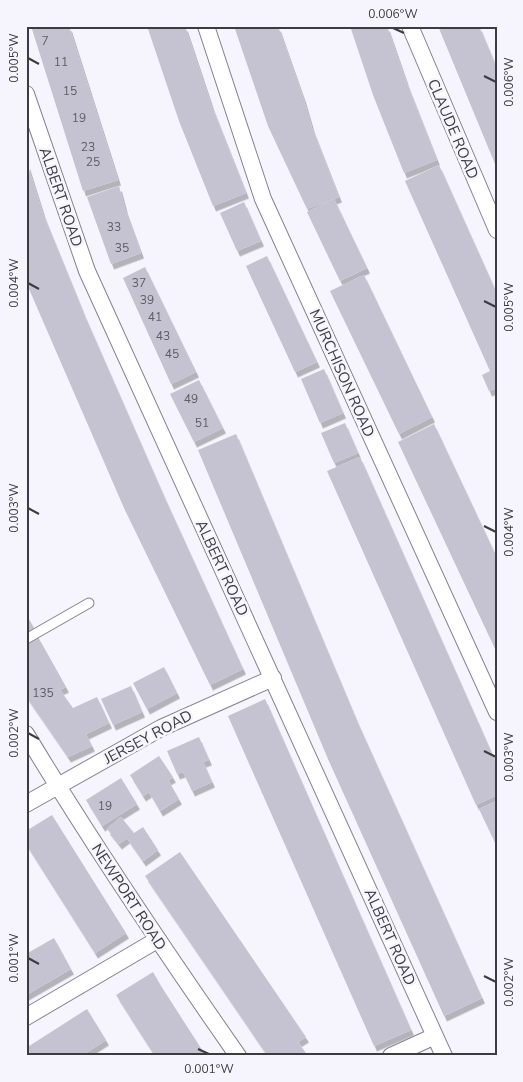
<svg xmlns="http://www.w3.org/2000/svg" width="523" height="1082" viewBox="0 0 523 1082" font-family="'Nunito Sans',sans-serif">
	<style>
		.building { fill: #c5c3d2; filter: url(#shadow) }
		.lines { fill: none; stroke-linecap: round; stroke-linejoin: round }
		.service-casing { stroke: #848290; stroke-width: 11 }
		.minor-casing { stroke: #848290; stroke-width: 18 }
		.service { stroke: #fff; stroke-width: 9 }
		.minor { stroke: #fff; stroke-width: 16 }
		.ticks { fill: none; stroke: #3c3b40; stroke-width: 2 }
		.labels { text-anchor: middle; stroke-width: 5; stroke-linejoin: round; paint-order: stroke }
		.number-label { font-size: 12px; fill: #5e5d64 }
		.street-label { font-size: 15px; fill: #3c3b40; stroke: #f6f4fd }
		.neatline { fill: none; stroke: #3c3b40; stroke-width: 2 }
		.ticks-label { font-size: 12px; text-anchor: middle; fill: #3c3b40 }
	</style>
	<defs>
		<filter id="shadow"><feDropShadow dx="3" dy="5.5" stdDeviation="0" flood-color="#0004"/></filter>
	</defs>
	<rect width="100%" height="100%" fill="#f6f4fd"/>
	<path class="building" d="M31 26H69L118 180 83 191Z
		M147 26H185L212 107 246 193 213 206 179 121Z
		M234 26H278L303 97 312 128 339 197 307 209 268 126Z
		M350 26H387L407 84 437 160 404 173 373 95Z
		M438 26H479L497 69V163L495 164Z
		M27 163 43 214 83 312 162 492 243 669 210 685 124 508 26 282Z
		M439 165 497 294V388L489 391 482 375 490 371 405 181Z
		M119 186 125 209 141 253 111 264 87 197Z
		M334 199 367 268 340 281 307 212Z
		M244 202 261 241 237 251 220 213Z
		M267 256 317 362 295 372 246 266Z
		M145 267 196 372 171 384 123 278Z
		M364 275 432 417 399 434 330 291Z
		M324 369 343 413 320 423 301 379Z
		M199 380 223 428 194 442 170 394Z
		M345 423 358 453 334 463 321 433Z
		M434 424 497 558V653L398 442Z
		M236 434 356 719 482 998 444 1016 328 759 198 450Z
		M360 457 497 765V795L476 805 327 471Z
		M26 614 34 628 26 632Z
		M38 637 66 687 60 690 73 708 97 697 109 723 86 734 92 746 68 757 26 696V644Z
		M164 667 177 693 147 709 133 683Z
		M131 686 142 712 113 725 101 699Z
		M265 699 411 1030 374 1046 228 716Z
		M199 737 209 760 203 762 212 782 192 791 183 772 177 774 167 751Z
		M159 756 173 777 168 780 179 799 160 811 149 792 143 796 130 775Z
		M121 778 137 804 102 826 86 800Z
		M497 801V847L479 809Z
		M52 815 126 933 95 953 26 844V831Z
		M121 817 134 833 143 827 158 850 143 861 127 838 119 844 107 829Z
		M180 852 306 1037 298 1042 308 1056H268L145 876Z
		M54 938 71 969 26 995V954Z
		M153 972 161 986 206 1056H155L116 995Z
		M87 1009 106 1040 81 1056H26V1048Z"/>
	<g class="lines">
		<defs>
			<path id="service" d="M26 639 89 603"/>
			<path id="minor" d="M206 26 263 199 497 712
				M410 26 497 230
				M26 94 87 271 444 1056
				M26 734C92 844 164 950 238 1056
				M26 804 161 728 273 678
				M26 1017 157 940
				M391 1056 435 1036"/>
		</defs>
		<use href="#service" class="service-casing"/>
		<use href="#minor" class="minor-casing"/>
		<use href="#service" class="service"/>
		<use href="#minor" class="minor"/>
	</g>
	<path class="ticks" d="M393 28 404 33M28 58 39 64M484 76 496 82M28 283 39 289M484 301 496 307M28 508 39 514M484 526 496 532M28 733 39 739M484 751 496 757M28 958 39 964M484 976 496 982M198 1049 209 1054"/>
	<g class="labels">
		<g class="number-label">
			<text x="45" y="45">7</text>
			<text x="61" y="66">11</text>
			<text x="70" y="95">15</text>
			<text x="79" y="122">19</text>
			<text x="88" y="151">23</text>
			<text x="93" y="166">25</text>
			<text x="114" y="231">33</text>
			<text x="122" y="252">35</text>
			<text x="139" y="287">37</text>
			<text x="147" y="304">39</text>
			<text x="155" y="321">41</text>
			<text x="163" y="340">43</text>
			<text x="172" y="358">45</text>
			<text x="191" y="403">49</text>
			<text x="202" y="427">51</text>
			<text x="43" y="697">135</text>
			<text x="105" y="810">19</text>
		</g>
		<g class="street-label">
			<text transform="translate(453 129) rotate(67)" y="5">CLAUDE ROAD</text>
			<text transform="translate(61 197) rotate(71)" y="5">ALBERT ROAD</text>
			<text transform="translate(342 373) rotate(66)" y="5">MURCHISON ROAD</text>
			<text transform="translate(222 568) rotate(65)" y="5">ALBERT ROAD</text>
			<text transform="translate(148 737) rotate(-28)" y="5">JERSEY ROAD</text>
			<text transform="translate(129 897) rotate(57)" y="5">NEWPORT ROAD</text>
			<text transform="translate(390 937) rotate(66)" y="5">ALBERT ROAD</text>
		</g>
	</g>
	<rect width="523" height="1082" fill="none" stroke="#f6f4fd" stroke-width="55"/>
	<rect x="28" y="28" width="468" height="1026" class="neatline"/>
	<g class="ticks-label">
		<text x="393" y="18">0.006°W</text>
		<text transform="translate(14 58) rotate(-90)" y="4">0.005°W</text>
		<text transform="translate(509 82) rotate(-90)" y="4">0.006°W</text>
		<text transform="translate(14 283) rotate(-90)" y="4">0.004°W</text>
		<text transform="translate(509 307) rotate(-90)" y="4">0.005°W</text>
		<text transform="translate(14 508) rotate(-90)" y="4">0.003°W</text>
		<text transform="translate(509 532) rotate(-90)" y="4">0.004°W</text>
		<text transform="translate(14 733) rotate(-90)" y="4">0.002°W</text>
		<text transform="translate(509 757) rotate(-90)" y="4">0.003°W</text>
		<text transform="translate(14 958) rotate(-90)" y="4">0.001°W</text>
		<text transform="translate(509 982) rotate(-90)" y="4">0.002°W</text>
		<text x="209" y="1073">0.001°W</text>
	</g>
</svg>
